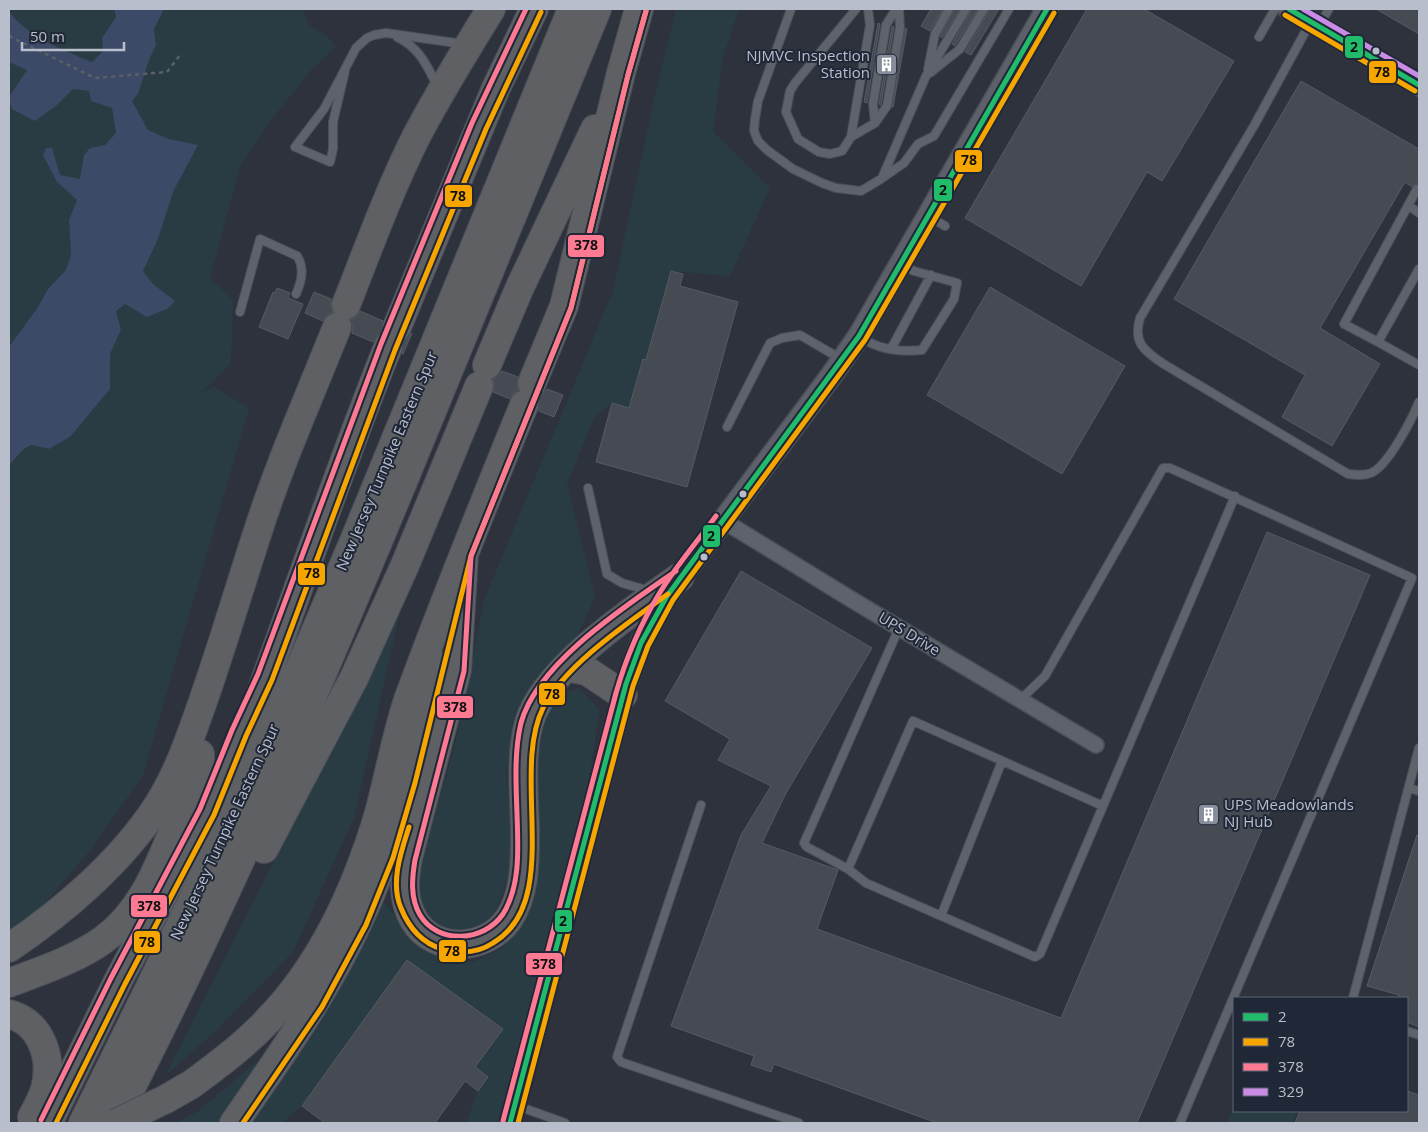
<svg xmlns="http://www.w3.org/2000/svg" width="1428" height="1132" viewBox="0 0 1428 1132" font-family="'Open Sans',sans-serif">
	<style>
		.green { fill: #2a3c43 }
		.water { fill: #3c4a67 }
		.building { fill: #464a53; stroke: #565a64 }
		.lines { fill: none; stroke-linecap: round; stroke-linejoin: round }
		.service-casing { stroke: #4a4e56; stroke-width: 10 }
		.minor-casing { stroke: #4a4e56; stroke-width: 18 }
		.secondary-casing { stroke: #4a4e56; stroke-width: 24 }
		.motorway-casing { stroke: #4a4e58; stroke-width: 30 }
		.path { stroke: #5b6067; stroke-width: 2.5; stroke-dasharray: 4 4; stroke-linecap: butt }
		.service { stroke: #5e626a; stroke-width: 8 }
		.minor { stroke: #5e626a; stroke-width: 15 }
		.secondary { stroke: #5d6068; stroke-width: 21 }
		.motorway { stroke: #5e6063; stroke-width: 28 }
		.motorway-bridge-casing { stroke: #4a4e58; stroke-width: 30; stroke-linecap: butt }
		.motorway-bridge { stroke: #5e6063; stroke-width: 28 }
		.bus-1-casing { stroke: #202838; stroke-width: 9 }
		.bus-2-casing { stroke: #202838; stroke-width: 9 }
		.bus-3-casing { stroke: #202838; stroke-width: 9 }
		.bus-4-casing { stroke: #202838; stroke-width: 9 }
		.bus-1 { stroke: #20bc6c; stroke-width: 5 }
		.bus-2 { stroke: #f7a600; stroke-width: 5 }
		.bus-3 { stroke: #fe7a93; stroke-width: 5 }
		.bus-4 { stroke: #ca8be6; stroke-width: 5 }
		.bus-dot { fill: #b9becc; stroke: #202838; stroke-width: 2 }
		.labels { text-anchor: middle; stroke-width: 4; stroke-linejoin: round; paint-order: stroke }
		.poi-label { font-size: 15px; fill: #b9becc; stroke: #202838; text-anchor: end }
		.street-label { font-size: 15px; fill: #b9becc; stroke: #202838 }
		.line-badge { stroke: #202838; stroke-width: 2 }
		.pale-badge-label { font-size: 14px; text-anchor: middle; font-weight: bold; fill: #111 }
	</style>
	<rect width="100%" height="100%" fill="#2d323d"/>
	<path class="green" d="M9 9H114L116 17 102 38 103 51 92 62C61 48 31 38 9 12Z
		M164 9H303L309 25 327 36 336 47 311 70 271 120 241 164 210 278 233 300 231 363 202 392 215 387 249 408 143 775 92 848 34 916 9 935V502L12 503 9 499V465L24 449 32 445 49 449 70 437 110 389V354L121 330 116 311 125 304 175 301 153 284 143 271 158 239 173 192 198 145 169 139 148 130 131 100 138 94 149 60 156 45 154 29Z
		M676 9H739L723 57 713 131 770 188 730 276 671 271 646 360H643L629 408 612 403 594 418 567 484 595 597 578 634 534 682 515 719 506 773 513 852 505 887 490 925 464 931 438 926 416 903 424 849 454 750 484 600 613 291 657 86Z
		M9 62 28 70 9 97 57 105 73 89 89 91 91 101 112 108 116 134 105 145 90 148 81 180 60 175 57 182 77 200 69 220 71 255 66 270 48 289 38 307 9 347Z
		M400 612 354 818 293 952 215 1032 165 1076Z
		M579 688 600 711 589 777 524 1029 497 1123H466L478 1091 488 1077 475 1067 503 1029 407 961 302 1106 282 1123H249L381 898 411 936 438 954 473 962 504 947 524 914 535 763 546 717 560 694Z
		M274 1047 221 1123H175L197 1112Z
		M1234 1106V1111H1297L1293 1123H1227Z"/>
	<path class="water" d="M114 9H164L154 29 156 45 149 60 138 94 132 101 148 130 169 139 198 145 173 192 158 239 143 271 153 284 175 301 167 309 147 317 125 304 116 311 121 330 110 354V389L70 437 49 449 31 445 24 449 9 465V347L38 307 48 289 66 270 71 255 69 220 77 200 57 182 43 155 46 148H52L60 175 80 179 84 155 90 148 105 145 116 133 112 108 91 101 89 91 73 89 57 105 35 121 12 109 9 97 27 70 9 62V12C31 38 61 49 92 62L103 51 102 38 116 17Z"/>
	<path class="building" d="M931 9H943L930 31 921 26Z
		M955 9H960L942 38 940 36Z
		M972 9H978L955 46 952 44Z
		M990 9H999L971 55 965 52Z
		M1087 9H1144L1234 61 1162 181 1147 172 1081 286 965 218Z
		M1376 9H1419V34Z
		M878 23 880 24 867 103 864 102Z
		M892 26 894 27 881 105 879 104Z
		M905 28 907 29 893 107H892Z
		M1301 81 1419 149V184H1414L1412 187 1405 182 1320 328 1380 364 1332 446 1282 417 1305 375 1174 299Z
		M671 271 683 274 680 286 738 302 687 487 596 462 612 403 629 408 643 359 646 360Z
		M990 287 1125 366 1062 474 927 395Z
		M277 288 290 293 288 298 303 304 288 339 259 327 273 292 275 293Z
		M314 292 331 299V307L333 312 327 315 323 321 305 313Z
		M360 311 383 321 382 329 383 333 378 335 373 342 352 333V325L350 320 356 317Z
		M412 333 403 354H402L403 345 402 341 407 339Z
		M502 371 518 377 517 385 519 391 514 393 510 399 493 392 494 384 493 379 497 377Z
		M547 389 563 395 554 417 539 411V403L537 397 542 395Z
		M1267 532 1370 575 1137 1123H937L774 1064 771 1072 751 1065 754 1056 671 1026 741 835 771 786 718 760 730 739 665 701 741 571 872 648 786 793 762 843 838 870 817 929 1061 1018Z
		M1417 835 1419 836V1027L1407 1022V998H1398L1399 995 1367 986Z
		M407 960 503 1029 475 1067 488 1077 478 1091 465 1081 435 1123H325L302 1106Z
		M1407 1091 1419 1095V1123H1295L1300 1111H1407Z"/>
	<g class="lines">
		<defs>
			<path id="service" d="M791 9 758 101 755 119 754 131 758 141 767 150 793 169 822 183 836 188 861 191 881 179 904 163 918 144 934 136 1009 9
				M856 9 795 83 790 91 786 112 798 139 819 152 830 154 842 151 851 137 870 25 868 9
				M1310 23 1255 124 1140 318C1133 342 1143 350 1162 363L1348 474C1356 475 1364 476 1371 473 1388 466 1412 419 1419 402
				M1320 24 1329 9
				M397 37C421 49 426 65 438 87
				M1259 37 1275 9
				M928 69 935 34 949 9
				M345 71 333 122V149L330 162 295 147 324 109 356 48 367 38 374 35 386 33 463 44
				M930 73 960 49 984 9
				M875 123 873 104 886 25 896 9
				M851 137 875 123 887 106 900 27 899 9
				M882 178 926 76 966 9
				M1417 189 1344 324 1378 342 1419 269
				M1408 205 1419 213
				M930 217 945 226
				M240 312 260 239 297 256C305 268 302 281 296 294
				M859 336C878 350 899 352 922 350L954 299 957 283 914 271 901 265
				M1378 342 1419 365
				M891 349 931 275
				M727 427 770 343 782 338 800 335 841 359
				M588 488 607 574 622 583 650 591
				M899 628 804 843 807 847 848 869 866 883 1035 957 1040 954 1235 496
				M1020 700 1045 676 1163 468H1170L1412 578 1180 1123
				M1409 788 1419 791
				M701 805 617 1057 621 1062 799 1123
				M848 869 913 721 1103 806
				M941 916 1002 761
				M1353 998 1419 748
				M1407 1031 1419 1035
				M515 1105 565 1123"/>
			<path id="minor" d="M722 520 854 601 1096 745"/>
			<path id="secondary" d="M1289 9 1419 85
				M510 1123 626 684 641 643 667 596 831 376 859 336 1047 9"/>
			<path id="motorway" d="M346 305C368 249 389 191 416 137 439 93 465 51 491 9
				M397 327 496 88 534 9
				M487 365 520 287 595 129
				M532 383 564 306 621 73 639 9
				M464 554 457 670 408 858C404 879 402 900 414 920 434 954 486 951 508 920 526 894 525 859 525 829 524 794 520 756 529 723 544 669 635 609 680 577
				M566 667 587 671 623 695
				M206 834C272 674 323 508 388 347
				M264 849 354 678 405 565 479 386
				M9 948C64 911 122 861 158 805 178 774 190 738 202 704 222 647 239 589 258 531 280 462 310 395 337 327
				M9 983C40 971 75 960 103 940 141 912 157 871 174 829 182 806 191 783 200 761V754
				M9 1014C42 1023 53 1059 45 1089 42 1099 37 1108 32 1117
				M192 1084C219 1064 246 1044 269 1019 323 963 357 887 379 813 389 776 396 736 408 700 444 601 484 503 524 405
				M48 1123 118 981 207 812
				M83 1123 216 853 293 684 354 541 572 9
				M113 1123C220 917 311 703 400 489 466 329 532 169 597 9
				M234 1123C282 1054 331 985 365 907 399 830 417 747 437 665"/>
		</defs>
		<use href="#service" class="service-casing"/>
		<use href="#minor" class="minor-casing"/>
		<use href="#secondary" class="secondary-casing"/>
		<use href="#motorway" class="motorway-casing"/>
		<path class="path" d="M9 36 95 78 167 72 180 55"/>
		<use href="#service" class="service"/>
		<use href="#minor" class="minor"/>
		<use href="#secondary" class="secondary"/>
		<use href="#motorway" class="motorway"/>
		<defs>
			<path id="motorway-bridge" d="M116 1123 166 1099 192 1084"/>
		</defs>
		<use href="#motorway-bridge" class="motorway-bridge-casing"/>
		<use href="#motorway-bridge" class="motorway-bridge"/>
		<defs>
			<path id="bus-1" d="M1289 9 1419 85
				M510 1123 626 684 641 643 667 596 859 336 1047 9"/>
			<path id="bus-2" d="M1285 15 1415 91
				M409 827C401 852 390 883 401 908 409 928 422 943 442 949 460 954 478 953 493 943 564 901 510 774 543 708 566 664 628 623 668 594
				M56 1123 125 984 214 815 246 736 272 680 395 350 486 129 541 12
				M243 1123 322 1007 366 925 393 858 415 783 471 556 571 308 628 75 646 11
				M518 1123 633 686 648 646 673 600 865 340 1054 13"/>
			<path id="bus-3" d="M646 11 628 75 571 308 471 556 464 671 415 860C412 878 410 898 420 915 438 945 484 942 503 914 521 885 518 846 517 814 516 784 514 752 521 723 537 663 627 605 676 571
				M41 1120 111 978 200 809 232 730 258 674 381 344 472 123 526 9
				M503 1121 616 693C626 658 640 625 659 594 676 566 697 542 716 516"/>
			<path id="bus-4" d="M1303 9 1419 76"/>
		</defs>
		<use href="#bus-1" class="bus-1-casing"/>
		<use href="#bus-2" class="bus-2-casing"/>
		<use href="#bus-3" class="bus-3-casing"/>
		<use href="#bus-4" class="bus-4-casing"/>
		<use href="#bus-1" class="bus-1"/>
		<use href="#bus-2" class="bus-2"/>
		<use href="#bus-3" class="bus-3"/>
		<use href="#bus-4" class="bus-4"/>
	</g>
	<defs>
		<symbol id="building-square" viewBox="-11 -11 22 22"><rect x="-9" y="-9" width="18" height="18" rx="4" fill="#888d9a" stroke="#202838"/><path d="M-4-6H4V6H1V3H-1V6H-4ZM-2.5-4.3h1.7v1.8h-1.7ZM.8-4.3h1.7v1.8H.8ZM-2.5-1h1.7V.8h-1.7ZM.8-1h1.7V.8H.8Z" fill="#fff"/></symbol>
	</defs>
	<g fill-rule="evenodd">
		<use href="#building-square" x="874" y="52" width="25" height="25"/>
		<use href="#building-square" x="1196" y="802" width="25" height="25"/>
	</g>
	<g class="bus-dot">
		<circle cx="1376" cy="51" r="4.5"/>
		<circle cx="743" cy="494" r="4.5"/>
		<circle cx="704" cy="557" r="4.5"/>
	</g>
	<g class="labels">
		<g class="poi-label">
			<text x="870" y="61">NJMVC Inspection<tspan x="870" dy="17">Station</tspan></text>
			<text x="1224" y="810" text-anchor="start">UPS Meadowlands<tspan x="1224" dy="17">NJ Hub</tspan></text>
		</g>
		<g class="street-label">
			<text transform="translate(387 461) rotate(-67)" y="5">New Jersey Turnpike Eastern Spur</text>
			<text transform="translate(909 634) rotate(31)" y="5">UPS Drive</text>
			<text transform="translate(225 832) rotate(-65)" y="5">New Jersey Turnpike Eastern Spur</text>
		</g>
	</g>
	<g class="line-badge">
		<rect x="1344" y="35" width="20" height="24" rx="5" fill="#20bc6c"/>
		<rect x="1368" y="60" width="29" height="24" rx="5" fill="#f7a600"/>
		<rect x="954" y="149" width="29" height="24" rx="5" fill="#f7a600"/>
		<rect x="933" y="178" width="20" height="24" rx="5" fill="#20bc6c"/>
		<rect x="444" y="184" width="29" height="24" rx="5" fill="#f7a600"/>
		<rect x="567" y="234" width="38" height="24" rx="5" fill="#fe7a93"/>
		<rect x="702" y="524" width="19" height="24" rx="5" fill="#20bc6c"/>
		<rect x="297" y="562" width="29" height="24" rx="5" fill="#f7a600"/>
		<rect x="538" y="682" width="28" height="24" rx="5" fill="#f7a600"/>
		<rect x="436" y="695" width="38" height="24" rx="5" fill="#fe7a93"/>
		<rect x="130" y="894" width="38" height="24" rx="5" fill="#fe7a93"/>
		<rect x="554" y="909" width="19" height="24" rx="5" fill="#20bc6c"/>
		<rect x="133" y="930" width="28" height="24" rx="5" fill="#f7a600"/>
		<rect x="438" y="939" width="29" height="24" rx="5" fill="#f7a600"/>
		<rect x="525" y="952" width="38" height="24" rx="5" fill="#fe7a93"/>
	</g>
	<g class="pale-badge-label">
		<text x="1354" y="52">2</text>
		<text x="1382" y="77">78</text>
		<text x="969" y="165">78</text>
		<text x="943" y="195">2</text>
		<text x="458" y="201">78</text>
		<text x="586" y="250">378</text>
		<text x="711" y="541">2</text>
		<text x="312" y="578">78</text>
		<text x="552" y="699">78</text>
		<text x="455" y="712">378</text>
		<text x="149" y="911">378</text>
		<text x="563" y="926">2</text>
		<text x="147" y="947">78</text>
		<text x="452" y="956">78</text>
		<text x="544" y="969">378</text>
	</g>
	<rect width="1428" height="1132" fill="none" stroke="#b9becc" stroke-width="20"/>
	<rect x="1233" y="997" width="175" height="115" fill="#202838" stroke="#5d6473"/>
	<rect x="1243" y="1013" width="25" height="8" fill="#20bc6c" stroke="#5d6473"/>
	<text x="1278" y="1022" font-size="15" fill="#b9becc">2</text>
	<rect x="1243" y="1038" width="25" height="8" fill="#f7a600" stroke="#5d6473"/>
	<text x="1278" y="1047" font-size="15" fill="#b9becc">78</text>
	<rect x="1243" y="1063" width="25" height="8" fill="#fe7a93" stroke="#5d6473"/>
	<text x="1278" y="1072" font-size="15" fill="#b9becc">378</text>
	<rect x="1243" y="1088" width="25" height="8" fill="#ca8be6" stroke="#5d6473"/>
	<text x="1278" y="1097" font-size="15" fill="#b9becc">329</text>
	<path d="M22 42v8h102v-8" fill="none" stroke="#b9becc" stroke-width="2.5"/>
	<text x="30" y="42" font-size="15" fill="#b9becc" stroke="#202838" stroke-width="4" paint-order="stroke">50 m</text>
</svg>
